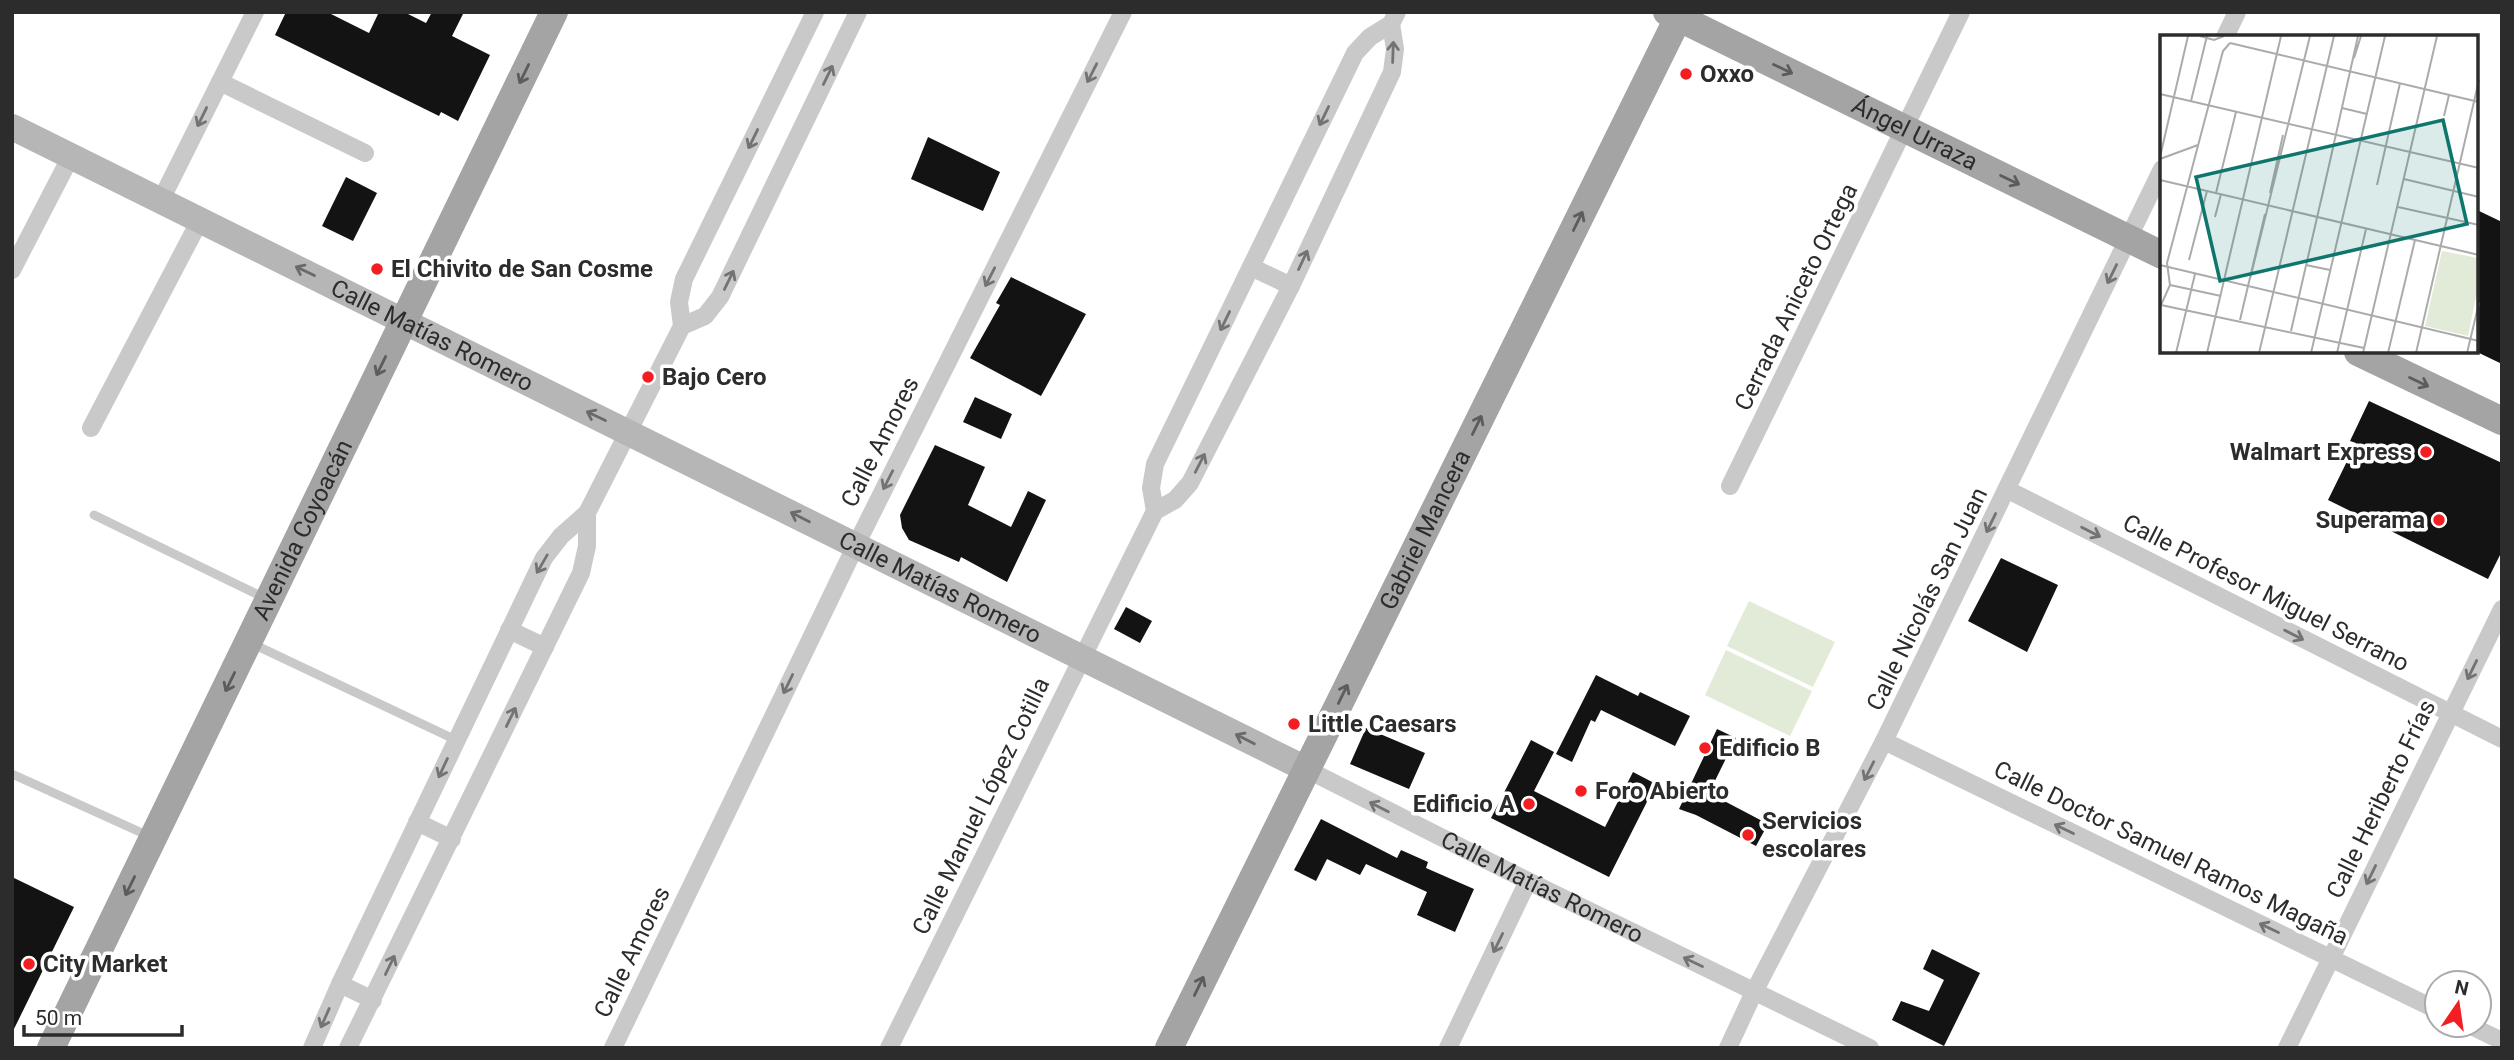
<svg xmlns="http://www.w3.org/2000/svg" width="2514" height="1060" viewBox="0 0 2514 1060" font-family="Roboto,sans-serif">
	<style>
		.green { fill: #e1ebd7 }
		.building { fill: #131313 }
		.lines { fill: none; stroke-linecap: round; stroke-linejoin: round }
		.lane { stroke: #c9c9c9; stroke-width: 9 }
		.street { stroke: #c9c9c9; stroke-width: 18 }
		.secondary { stroke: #b6b6b6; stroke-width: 26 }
		.primary { stroke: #a4a4a4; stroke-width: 28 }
		.oneway { stroke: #737373 }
		.oneway2 { stroke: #5c5c5c }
		.oneway3 { stroke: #6a6a6a }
		.poi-dot { fill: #f21e22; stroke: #fff; stroke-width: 2.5 }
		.labels { text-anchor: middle; stroke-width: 7; stroke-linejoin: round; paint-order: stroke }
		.poi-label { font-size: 24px; font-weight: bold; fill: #2c2c2c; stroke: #fff; text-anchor: start }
		.street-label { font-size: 24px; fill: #2c2c2c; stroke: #fff }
		.inset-road { fill: none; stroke: #ababab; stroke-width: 2 }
		.view { fill: #0f766e; fill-opacity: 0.15; stroke: #0f766e; stroke-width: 3.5 }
		.inset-edge { fill: none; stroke: #2c2c2c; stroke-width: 3.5 }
	</style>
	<rect width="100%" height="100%" fill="#fff"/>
	<path class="green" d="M1749 601 1835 642 1813 687 1727 646Z
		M1726 650 1812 691 1790 736 1705 695Z"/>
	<path class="building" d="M286 12H327L369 33 379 12H404L426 23 432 12H464L452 36 490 55 458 121 441 112 439 116 275 35Z
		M928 137 1000 172 983 211 911 179Z
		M346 177 377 193 353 241 322 226Z
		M2477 210 2502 222V364L2477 352Z
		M1011 277 1086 314 1041 396 970 358 1000 305 996 303Z
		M975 397 1012 414 1001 439 963 422Z
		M2369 401 2502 463V551L2488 579 2328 500 2356 443 2350 441Z
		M935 445 985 467 968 505 1011 527 1028 491 1046 500 1007 582 961 557 959 562 909 540 902 528 900 515Z
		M2001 558 2058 585 2027 652 1968 621Z
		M1126 607 1152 621 1140 643 1114 629Z
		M1596 675 1638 696 1640 692 1690 716 1675 746 1601 710 1595 722 1591 720 1572 762 1556 754Z
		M1366 728 1425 753 1409 789 1350 764Z
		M1717 729 1736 738 1709 793 1768 824 1756 846 1696 815 1679 809Z
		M1531 740 1554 752 1534 791 1605 827 1633 772 1656 784 1609 877 1491 818Z
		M1321 819 1397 858 1401 850 1428 862 1426 868 1474 889 1455 932 1417 915 1427 892 1366 864 1360 875 1327 859 1316 881 1294 870Z
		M12 877 74 907 12 1033Z
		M1932 949 1980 973 1944 1046 1892 1020 1901 1001 1929 1011 1944 980 1923 969Z"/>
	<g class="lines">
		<path class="lane" d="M94 515 265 598
			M251 643 456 740
			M12 774 151 837"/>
		<g class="street">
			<path d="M2225 37 2237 12"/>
			<path d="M220 82 365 153"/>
			<path d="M161 200 255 12"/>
			<path d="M1251 267 1291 286"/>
			<path d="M12 270 71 156"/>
			<path d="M682 326 705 316 720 297 858 12"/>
			<path d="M91 428 200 220"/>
			<path d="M1730 486 1961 12"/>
			<path d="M2008 490 2502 739"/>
			<path d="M1155 511 1151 488 1155 464 1355 53 1370 37 1391 24 1397 12"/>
			<path d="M509 630 545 647"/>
			<path d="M1884 741 2437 1010"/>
			<path id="s1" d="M1306 769 1528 881 1870 1048"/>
			<path d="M417 822 452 839"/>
			<path d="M340 984 373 1000"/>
			<path d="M2469 1025 2502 1041"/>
			<path d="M312 1048 340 984 544 558 561 536 587 513 682 326 679 302 684 279 815 12"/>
			<path d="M348 1048 581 573 587 546V513"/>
			<path d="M613 1048 856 545 1123 12"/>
			<path d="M889 1048 1155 511 1175 500 1190 483 1291 286 1392 72 1395 49 1391 24"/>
			<path d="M1448 1048 1528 881"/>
			<path d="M1728 1048 1754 992 1884 741 2162 169"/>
			<path d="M2287 1048 2502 609"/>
		</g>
		<path class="secondary" id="s2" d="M12 127 1306 769"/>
		<g class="primary">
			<path id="s3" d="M1667 12 2162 255"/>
			<path d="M2358 352 2502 421"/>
			<path id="s4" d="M51 1048 554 12"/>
			<path id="s5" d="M1169 1048 1681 12"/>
		</g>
	</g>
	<defs><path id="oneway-shaft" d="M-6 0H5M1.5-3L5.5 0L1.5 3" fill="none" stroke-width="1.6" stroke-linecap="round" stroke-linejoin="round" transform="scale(1.75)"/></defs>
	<g class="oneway">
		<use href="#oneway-shaft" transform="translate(1393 52) rotate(-88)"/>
		<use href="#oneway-shaft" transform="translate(1092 73) rotate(117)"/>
		<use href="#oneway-shaft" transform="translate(828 75) rotate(-64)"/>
		<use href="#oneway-shaft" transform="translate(1324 116) rotate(116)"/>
		<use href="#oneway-shaft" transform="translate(202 117) rotate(116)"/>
		<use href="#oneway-shaft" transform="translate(753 139) rotate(116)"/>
		<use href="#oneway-shaft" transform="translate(1303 260) rotate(-65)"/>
		<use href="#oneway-shaft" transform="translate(2112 274) rotate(116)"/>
		<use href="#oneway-shaft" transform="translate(990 277) rotate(117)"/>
		<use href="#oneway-shaft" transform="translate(729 280) rotate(-64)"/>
		<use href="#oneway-shaft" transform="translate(1225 321) rotate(116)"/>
		<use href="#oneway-shaft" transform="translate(1200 463) rotate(-63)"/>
		<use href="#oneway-shaft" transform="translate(888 480) rotate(117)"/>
		<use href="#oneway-shaft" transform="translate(1991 523) rotate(116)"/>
		<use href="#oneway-shaft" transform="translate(2091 532) rotate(27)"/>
		<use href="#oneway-shaft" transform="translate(542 564) rotate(120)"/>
		<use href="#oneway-shaft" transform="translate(2294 635) rotate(27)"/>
		<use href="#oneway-shaft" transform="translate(2472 670) rotate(116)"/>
		<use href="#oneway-shaft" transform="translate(788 684) rotate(116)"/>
		<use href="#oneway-shaft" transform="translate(511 717) rotate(-64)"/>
		<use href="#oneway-shaft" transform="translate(443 768) rotate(115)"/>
		<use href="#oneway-shaft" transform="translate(1869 771) rotate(117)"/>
		<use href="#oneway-shaft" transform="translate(1379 807) rotate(-153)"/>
		<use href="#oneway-shaft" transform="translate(2064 829) rotate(-154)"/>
		<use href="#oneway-shaft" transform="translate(2371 875) rotate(116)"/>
		<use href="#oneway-shaft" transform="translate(2269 928) rotate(-154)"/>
		<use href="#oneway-shaft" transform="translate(1498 943) rotate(116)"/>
		<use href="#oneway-shaft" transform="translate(1693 962) rotate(-154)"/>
		<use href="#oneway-shaft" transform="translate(390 965) rotate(-64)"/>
		<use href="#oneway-shaft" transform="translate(325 1018) rotate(114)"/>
	</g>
	<g class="oneway2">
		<use href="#oneway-shaft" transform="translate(1783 69) rotate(26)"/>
		<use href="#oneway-shaft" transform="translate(524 74) rotate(116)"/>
		<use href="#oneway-shaft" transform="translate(2010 180) rotate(26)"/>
		<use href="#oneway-shaft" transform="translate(1578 221) rotate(-64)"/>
		<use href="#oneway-shaft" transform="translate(381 366) rotate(116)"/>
		<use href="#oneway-shaft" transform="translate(2419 382) rotate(26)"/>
		<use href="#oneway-shaft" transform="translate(1477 425) rotate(-64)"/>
		<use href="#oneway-shaft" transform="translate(230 682) rotate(116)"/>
		<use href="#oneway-shaft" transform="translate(1343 694) rotate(-64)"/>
		<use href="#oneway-shaft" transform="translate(130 886) rotate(116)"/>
		<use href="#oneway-shaft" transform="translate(1199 986) rotate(-64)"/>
	</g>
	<g class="oneway3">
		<use href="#oneway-shaft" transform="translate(305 271) rotate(-154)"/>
		<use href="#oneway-shaft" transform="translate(596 416) rotate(-154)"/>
		<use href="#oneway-shaft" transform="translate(800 517) rotate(-153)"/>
		<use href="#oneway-shaft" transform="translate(1245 739) rotate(-153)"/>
	</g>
	<g class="poi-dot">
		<circle cx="1686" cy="74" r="7"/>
		<circle cx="377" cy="269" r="7"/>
		<circle cx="648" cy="377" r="7"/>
		<circle cx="2426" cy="452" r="7"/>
		<circle cx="2439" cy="520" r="7"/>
		<circle cx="1294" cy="724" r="7"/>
		<circle cx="1705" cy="748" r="7"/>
		<circle cx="1581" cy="791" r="7"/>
		<circle cx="1529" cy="804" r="7"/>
		<circle cx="1748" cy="835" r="7"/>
		<circle cx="29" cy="964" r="7"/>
	</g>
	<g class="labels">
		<g class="poi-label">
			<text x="1700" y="82">Oxxo</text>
			<text x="391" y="277">El Chivito de San Cosme</text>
			<text x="662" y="385">Bajo Cero</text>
			<text x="2412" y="460" text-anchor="end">Walmart Express</text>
			<text x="2425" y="528" text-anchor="end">Superama</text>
			<text x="1308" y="732">Little Caesars</text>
			<text x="1719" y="756">Edificio B</text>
			<text x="1595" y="799">Foro Abierto</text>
			<text x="1515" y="812" text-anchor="end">Edificio A</text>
			<text x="1762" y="829">Servicios<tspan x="1762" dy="28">escolares</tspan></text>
			<text x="43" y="972">City Market</text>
		</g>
		<g class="street-label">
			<text dy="8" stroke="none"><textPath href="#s3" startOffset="276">Ángel Urraza</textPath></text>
			<text transform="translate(1796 297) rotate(-64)" y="8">Cerrada Aniceto Ortega</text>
			<text dy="8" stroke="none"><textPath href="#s2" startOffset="469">Calle Matías Romero</textPath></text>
			<text transform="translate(880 442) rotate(-63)" y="8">Calle Amores</text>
			<text dy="8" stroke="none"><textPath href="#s4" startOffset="576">Avenida Coyoacán</textPath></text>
			<text dy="8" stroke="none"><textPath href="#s5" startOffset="578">Gabriel Mancera</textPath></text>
			<text dy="8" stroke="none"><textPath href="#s2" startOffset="1036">Calle Matías Romero</textPath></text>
			<text transform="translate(2266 593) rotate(27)" y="8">Calle Profesor Miguel Serrano</text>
			<text transform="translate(1927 599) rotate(-64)" y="8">Calle Nicolás San Juan</text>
			<text transform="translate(2381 799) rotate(-64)" y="8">Calle Heriberto Frías</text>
			<text transform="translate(981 806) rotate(-64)" y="8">Calle Manuel López Cotilla</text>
			<text transform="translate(2171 853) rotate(26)" y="8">Calle Doctor Samuel Ramos Magaña</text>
			<text dy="8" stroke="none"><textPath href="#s1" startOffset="264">Calle Matías Romero</textPath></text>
			<text transform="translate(632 952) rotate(-64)" y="8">Calle Amores</text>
		</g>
	</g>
	<g transform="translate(2160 35)">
		<rect width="318" height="318" fill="#fff"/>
		<path d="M282 216 318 223V252L308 301 265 291Z" fill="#e1ebd7"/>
		<path class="inset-road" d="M40 1 54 5 64 1M70 8 319 67M194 23 201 1M0 59 319 133M31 66 47 1M182 73 207 79M284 81 289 60M0 122 28 1M0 124 38 110M244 144 319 162M0 145 319 220M217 150 240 48M56 158 76 77M110 158 123 100M161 166 198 1M238 172 319 190M55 182 61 159M29 225 47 156M0 230 319 306M146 230 170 235M90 244 150 1M10 250 61 261M1 270 10 250 7 228 63 16 70 8M1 270 204 313M80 285 105 179M131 296 173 113M16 318 35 239M47 318 121 1M99 318 174 1M151 318 225 1M177 318 206 194M203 318 277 1M228 318 255 205M256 318 319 45M307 318 319 268"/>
		<path class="view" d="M283 85 307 189 60 246 36 142Z"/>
		<rect width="318" height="318" class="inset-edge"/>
	</g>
	<rect width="2514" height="1060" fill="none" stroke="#2c2c2c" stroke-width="28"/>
	<g transform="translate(2458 1004) rotate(13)"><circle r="33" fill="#ffffff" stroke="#ababab" stroke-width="2"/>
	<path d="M0-5L12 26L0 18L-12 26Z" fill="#f21e22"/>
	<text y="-10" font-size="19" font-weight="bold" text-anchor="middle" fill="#2c2c2c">N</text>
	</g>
	<path d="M24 1025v10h158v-10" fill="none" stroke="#2c2c2c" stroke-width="3.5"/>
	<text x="35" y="1025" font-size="21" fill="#2c2c2c" stroke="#ffffff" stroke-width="5" paint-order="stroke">50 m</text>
</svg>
